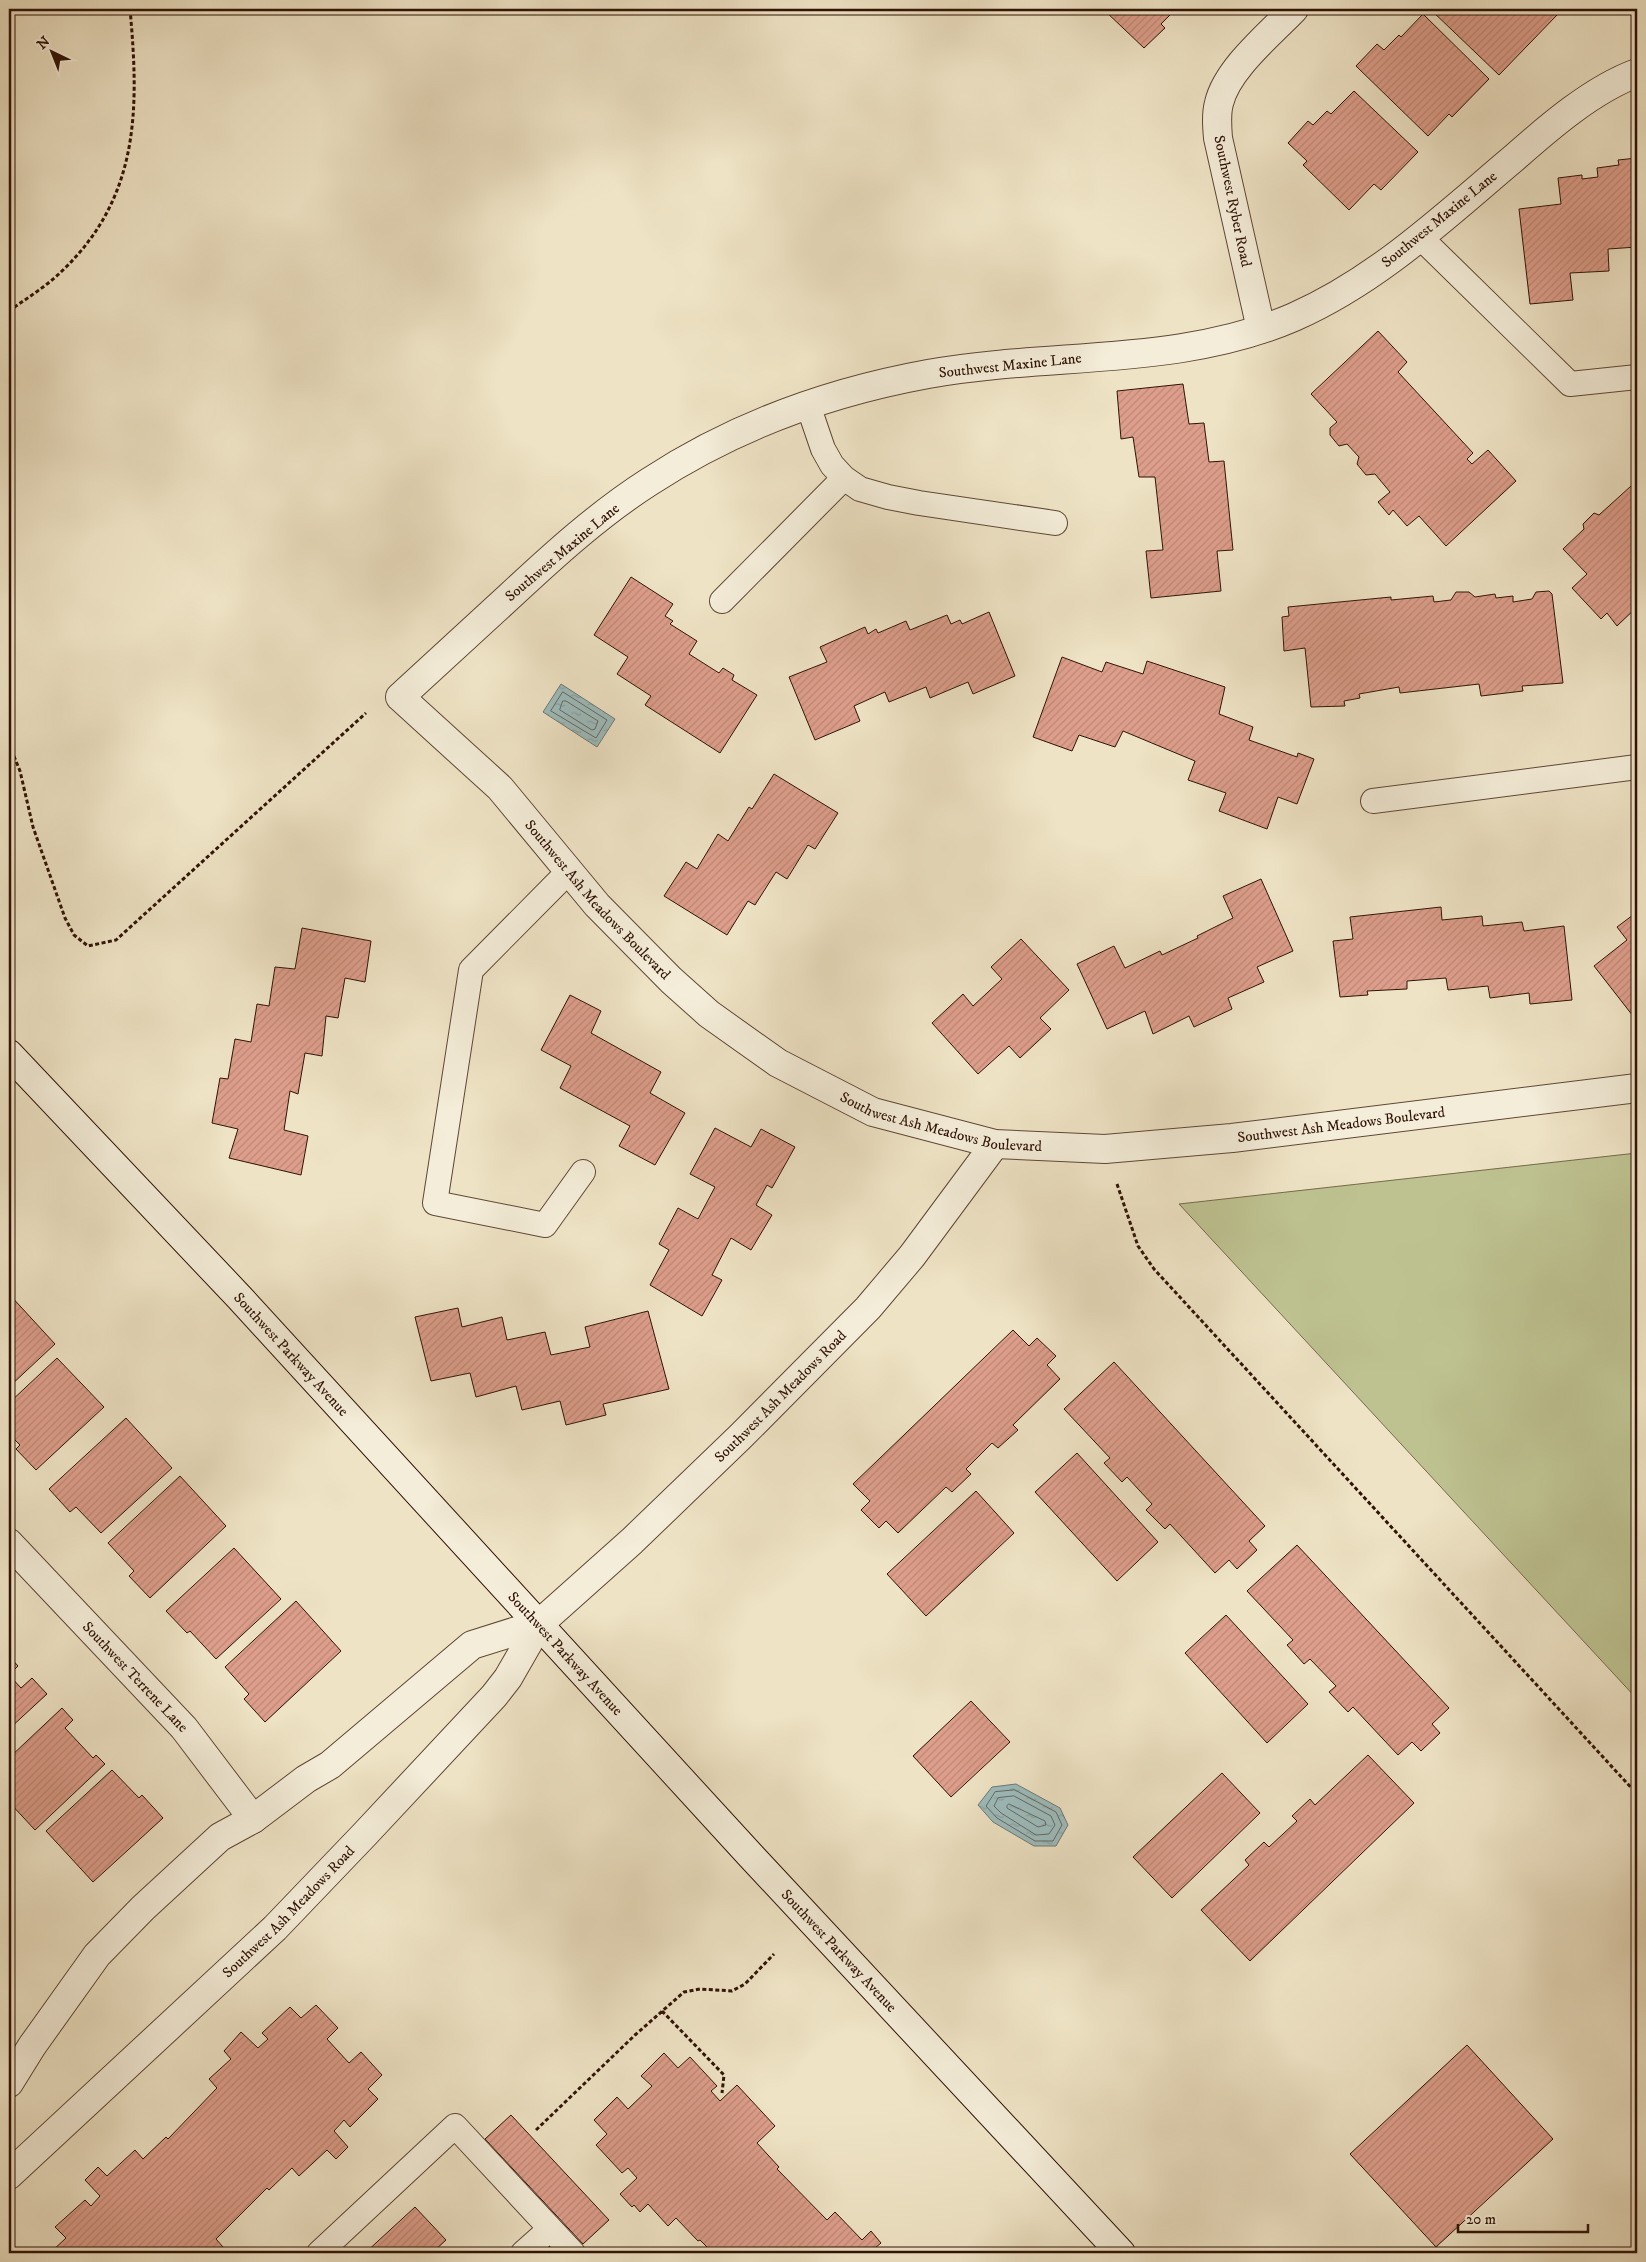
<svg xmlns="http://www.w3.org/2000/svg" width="1646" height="2262" viewBox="0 0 1646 2262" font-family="'IM FELL DW Pica',serif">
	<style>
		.grass { fill: #bec291; stroke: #766a4b }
		.water { fill: url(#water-ripples); stroke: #707873 }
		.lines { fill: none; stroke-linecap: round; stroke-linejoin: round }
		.shore { stroke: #666861; stroke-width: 1 }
		.building { fill: url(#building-hatch); stroke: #2f1305 }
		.lane-casing { stroke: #5f4735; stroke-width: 26 }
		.street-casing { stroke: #5f4735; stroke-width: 30 }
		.secondary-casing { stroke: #2f1305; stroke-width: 30 }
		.path { stroke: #2f1305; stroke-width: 3; stroke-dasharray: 4 2.5; stroke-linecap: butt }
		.lane { stroke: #f4edd9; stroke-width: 24 }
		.street { stroke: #f4edd9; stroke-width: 28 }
		.secondary { stroke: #f4edd9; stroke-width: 28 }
		.labels { text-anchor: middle; stroke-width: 4.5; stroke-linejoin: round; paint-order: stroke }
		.street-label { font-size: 15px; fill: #2f1305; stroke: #f4edd9 }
	</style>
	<defs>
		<pattern id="water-ripples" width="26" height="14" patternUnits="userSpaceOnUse" patternTransform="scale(1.25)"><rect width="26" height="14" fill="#9cbcbd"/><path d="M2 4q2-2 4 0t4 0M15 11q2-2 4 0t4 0" fill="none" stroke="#87a1a1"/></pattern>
		<pattern id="building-hatch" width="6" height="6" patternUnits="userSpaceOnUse" patternTransform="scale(1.25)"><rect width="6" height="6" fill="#dd9e8b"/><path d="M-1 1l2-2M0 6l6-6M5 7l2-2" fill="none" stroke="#be8776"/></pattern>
	</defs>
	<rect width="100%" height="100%" fill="#eee3c5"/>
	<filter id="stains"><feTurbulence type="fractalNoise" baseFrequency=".004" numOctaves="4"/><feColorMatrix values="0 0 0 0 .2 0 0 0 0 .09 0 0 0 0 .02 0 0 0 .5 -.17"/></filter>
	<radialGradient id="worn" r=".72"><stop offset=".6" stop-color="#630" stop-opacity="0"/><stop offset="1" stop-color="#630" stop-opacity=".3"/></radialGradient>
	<path class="grass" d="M1637 1153V1699L1179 1204Z"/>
	<path class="water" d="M561 684 615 719 597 747 543 712Z
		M1016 1784 1060 1808 1068 1825 1056 1846H1034L993 1822 978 1805 992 1787Z"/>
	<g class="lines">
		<path class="shore" d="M563 692 607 720 596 738 551 711Z
			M563 701H566L598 721 595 729 592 730 560 710Z
			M1015 1790 1056 1812 1062 1825 1053 1841H1035L997 1818 986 1806 995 1792Z
			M1014 1796 1051 1816 1055 1825 1049 1834 1036 1835 1001 1813 994 1806 998 1798Z
			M1009 1804 1045 1821 1046 1825 1038 1827 1007 1808V1806Z"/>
	</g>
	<path class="building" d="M1103 9H1176L1161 24 1165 28 1144 48Z
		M1430 9H1552L1558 14 1499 75Z
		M1423 14 1489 79 1452 117 1449 114 1428 136 1356 66 1377 44 1384 50 1399 35 1401 37Z
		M1354 91 1418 152 1381 190 1374 184 1349 210 1303 165 1307 161 1288 143 1308 121 1313 125 1327 111 1331 114Z
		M1637 158V247L1608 249 1609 271 1570 273 1573 300 1530 304 1519 209 1561 204 1558 178 1582 175V179L1598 177 1597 168 1619 165 1618 160Z
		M1378 331 1407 362 1398 372 1473 453 1467 459 1472 464 1488 450 1516 481 1446 546 1419 516 1407 526 1393 510 1389 515 1378 502 1390 492 1375 474 1366 475 1357 464 1359 457 1347 444 1339 446 1330 435V428L1337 422 1311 394Z
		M1183 384 1189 424 1204 423 1209 462 1224 461 1233 550 1217 551 1221 591 1151 598 1146 551 1163 550 1155 477H1139L1133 437 1121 439 1117 391Z
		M1631 486 1637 493V607L1617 626 1607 613 1601 619 1572 588 1587 574 1563 549 1584 529 1583 524 1594 513 1599 515Z
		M631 577 673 604 665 616 673 621 670 624 697 641 689 654 719 673 723 668 734 675 732 680 757 695 720 753 645 705 651 696 617 674 628 657 594 635Z
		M1549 591 1552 594 1563 683 1522 686 1523 691 1481 696 1479 684 1400 693 1399 687 1359 694 1360 698 1344 701 1345 706 1311 707 1305 648 1284 651 1282 617 1289 616 1288 607 1391 597V600L1433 596 1434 602 1451 600 1456 592H1469L1475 597 1495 594 1496 598 1513 596V602L1532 599 1536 592Z
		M989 612 1015 676 973 694 968 682 930 698 926 687 889 702 885 692 854 706 860 721 815 740 789 677 827 662 820 647 865 627 868 634 876 629 878 633 906 621 910 630 947 615 951 624 960 620 962 624Z
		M1062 657 1102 672 1106 662 1143 674 1147 661 1225 687 1219 714 1253 727 1249 740 1297 757 1298 753 1314 759 1297 804 1278 797 1267 829 1219 811 1226 793 1188 780 1195 761 1123 731 1115 747 1079 735 1072 751 1033 737Z
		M774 774 838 813 815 849 808 845 787 879 776 872 755 905 748 901 727 935 664 896 686 862 697 869 718 834 728 841 749 807 752 809Z
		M1261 879 1293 951 1257 967 1264 982 1228 998 1232 1009 1194 1027 1189 1016 1153 1034 1145 1011 1107 1029 1077 964 1114 946 1125 968 1160 951 1162 955 1198 938 1197 936 1233 918 1223 896Z
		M1441 907 1442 920 1482 916 1483 926 1522 922 1524 931 1564 926 1572 1000 1530 1004 1529 993 1490 998 1488 986 1448 990 1446 978 1407 981V989L1367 991 1368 995 1340 997 1333 941 1353 939 1350 917Z
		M1637 912V1013L1633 1016 1594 966 1627 940 1617 927Z
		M302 928 371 941 365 982 345 978 338 1018 326 1016 322 1056 305 1053 298 1094 290 1091 284 1130 308 1136 301 1175 229 1158 238 1129 212 1123 220 1078 228 1079 235 1039 251 1042 257 1004 269 1006 275 967 295 969Z
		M1021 939 1069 990 1040 1018 1051 1029 1020 1058 1009 1046 978 1074 932 1023 963 994 973 1006 1002 979 991 967Z
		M570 995 601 1011 591 1033 661 1072 650 1093 685 1113 655 1165 619 1146 630 1126 560 1088 571 1066 541 1050Z
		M715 1128 751 1147 761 1129 795 1147 772 1188 767 1185 756 1205 772 1215 751 1250 731 1238 712 1275 722 1280 702 1316 650 1285 669 1250 659 1244 678 1208 698 1219 715 1187 690 1174Z
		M9 1294 55 1344 9 1387Z
		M458 1308 462 1327 502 1317 507 1340 545 1332 551 1355 590 1347 585 1327 648 1311 669 1389 603 1404 606 1415 566 1425 560 1401 522 1410 516 1386 476 1397 470 1373 431 1381 415 1317Z
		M1013 1330 1029 1346 1037 1338 1056 1356 1047 1365 1060 1379 1013 1425 1018 1430 998 1448 992 1443 966 1469 971 1474 952 1492 946 1487 898 1533 886 1521 879 1528 861 1510 870 1501 853 1484Z
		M57 1358 104 1407 36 1470 16 1449 20 1445 9 1434V1403Z
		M1114 1362 1265 1526 1249 1541 1257 1550 1237 1569 1229 1560 1215 1573 1170 1524 1165 1529 1146 1510 1152 1504 1127 1477 1122 1482 1104 1463 1110 1458 1064 1409Z
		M126 1418 172 1468 101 1533 76 1507 70 1512 49 1489Z
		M1077 1453 1158 1542 1117 1581 1035 1492Z
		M180 1476 226 1526 150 1598 129 1576 134 1571 108 1543Z
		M976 1491 1014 1533 926 1616 887 1574Z
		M1297 1545 1449 1708 1432 1724 1440 1733 1421 1751 1412 1742 1398 1755 1353 1707 1348 1712 1329 1692 1336 1686 1310 1659 1304 1664 1287 1645 1293 1640 1247 1591Z
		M234 1548 281 1599 216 1659 190 1631 187 1633 166 1611Z
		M296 1601 341 1651 265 1722 244 1699 249 1694 225 1667Z
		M1226 1615 1308 1704 1267 1743 1185 1653Z
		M9 1656 18 1666 9 1675 21 1688 32 1678 47 1694 9 1729Z
		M971 1701 1010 1742 951 1797 913 1756Z
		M62 1708 73 1720 65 1728 93 1758 96 1755 105 1764 35 1830 9 1802V1758Z
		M1368 1755 1414 1803 1250 1961 1201 1910 1249 1865 1245 1860 1264 1842 1269 1847 1297 1821 1292 1816 1310 1799 1315 1805Z
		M112 1770 139 1798 142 1795 163 1818 93 1882 46 1831Z
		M1222 1773 1260 1813 1172 1898 1133 1857Z
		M316 2005 338 2028 327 2039 349 2063 361 2052 382 2075 368 2089 378 2099 350 2127 344 2120 334 2131 348 2147 336 2159 327 2150 299 2176 292 2168 269 2190 267 2188 216 2239 223 2247 217 2253 51 2252 66 2238 55 2227 85 2200 91 2206 100 2196 85 2180 98 2167 107 2176 135 2150 143 2159 166 2137 168 2139 217 2088 209 2079 231 2059 224 2051 241 2032 258 2048 268 2039 262 2033 290 2007 301 2018Z
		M1467 2045 1553 2139 1436 2247 1350 2154Z
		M664 2053 678 2068 690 2057 717 2086 711 2091 720 2101 737 2085 775 2126 757 2143 779 2167 777 2169 827 2220 835 2212 862 2240 871 2231 881 2243 869 2253H713L700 2240 698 2241 676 2218 668 2226 648 2204 640 2212 634 2205 632 2207 620 2194 637 2178 628 2168 622 2173 596 2145 607 2134 594 2120 617 2097 628 2109 652 2086 641 2076Z
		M511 2115 609 2220 583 2244 485 2139Z
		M415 2207 446 2240 432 2253H365Z"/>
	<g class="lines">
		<defs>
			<path id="lane" d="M1420 237 1570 384 1637 377
				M808 405 823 449 832 465 844 478 860 489 888 497 919 503 1055 523
				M722 601 844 478
				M1373 801 1637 767
				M569 871 471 970 435 1203 545 1225 583 1172
				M319 2253 455 2126 573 2253
				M523 2253 550 2229"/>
			<g id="street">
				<path id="s1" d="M1637 73C1593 89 1549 127 1514 158 1445 216 1378 280 1294 317 1179 367 1049 352 928 374 829 392 733 427 649 482 599 514 554 555 511 595 474 629 437 663 400 697L500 788 597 905 671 980 709 1014 778 1063 873 1112 995 1144 1105 1149 1232 1138 1637 1088"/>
				<path d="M1261 329 1218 138C1217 126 1216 114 1219 103 1227 69 1270 34 1294 9"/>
				<path id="s2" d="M9 1543 184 1728 253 1819"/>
				<path d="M9 2083 32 2046 97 1955 143 1908 220 1837 253 1819 306 1779 330 1765 472 1645 539 1624"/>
				<path id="s3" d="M9 2175 275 1928 365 1834 494 1696 508 1678 539 1624 632 1541 741 1436 868 1308 912 1256 995 1144"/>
			</g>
			<g id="secondary">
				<path id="s4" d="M9 1054 239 1297 751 1856 1121 2253"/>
			</g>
		</defs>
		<use href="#lane" class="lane-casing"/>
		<use href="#street" class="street-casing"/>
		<use href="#secondary" class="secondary-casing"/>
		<path class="path" d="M9 311C27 298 47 286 63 270 140 196 139 108 130 9
			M9 744 20 771 33 827 65 918 74 935 88 946 116 940 366 713
			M1117 1184 1138 1246 1154 1269 1637 1794
			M662 2011 724 2075 722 2093
			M536 2130 635 2035 684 1992 700 1989 732 1991 745 1984 774 1954"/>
		<use href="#lane" class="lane"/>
		<use href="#street" class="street"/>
		<use href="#secondary" class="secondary"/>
	</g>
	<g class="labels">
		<g class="street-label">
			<text transform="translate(1233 201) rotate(78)" y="5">Southwest Ryber Road</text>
			<text transform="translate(1439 219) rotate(-39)" y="5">Southwest Maxine Lane</text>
			<text transform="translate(1010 365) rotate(-6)" y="5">Southwest Maxine Lane</text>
			<text transform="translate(562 552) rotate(-40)" y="5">Southwest Maxine Lane</text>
			<text dy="5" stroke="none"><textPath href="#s1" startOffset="1709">Southwest Ash Meadows Boulevard</textPath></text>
			<text dy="5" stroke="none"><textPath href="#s1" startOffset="2129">Southwest Ash Meadows Boulevard</textPath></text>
			<text dy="5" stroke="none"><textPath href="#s1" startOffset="2534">Southwest Ash Meadows Boulevard</textPath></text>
			<text dy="5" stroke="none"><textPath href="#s4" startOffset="412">Southwest Parkway Avenue</textPath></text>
			<text dy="5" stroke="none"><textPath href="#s3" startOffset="1099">Southwest Ash Meadows Road</textPath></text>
			<text dy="5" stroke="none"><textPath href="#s4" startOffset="818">Southwest Parkway Avenue</textPath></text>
			<text dy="5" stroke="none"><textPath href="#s2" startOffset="184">Southwest Terrene Lane</textPath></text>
			<text dy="5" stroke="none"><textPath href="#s3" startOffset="384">Southwest Ash Meadows Road</textPath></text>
			<text dy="5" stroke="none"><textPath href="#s4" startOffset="1222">Southwest Parkway Avenue</textPath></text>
		</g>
	</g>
	<rect width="1646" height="2262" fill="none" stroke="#eee3c5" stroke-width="30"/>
	<rect x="10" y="10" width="1626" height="2242" fill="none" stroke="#2f1305" stroke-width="2.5"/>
	<rect x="15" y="15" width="1616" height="2232" fill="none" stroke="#2f1305"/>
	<g transform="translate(52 52) rotate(317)" stroke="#f4edd9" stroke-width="4" paint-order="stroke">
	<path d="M0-4L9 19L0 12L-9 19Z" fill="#2f1305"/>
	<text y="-8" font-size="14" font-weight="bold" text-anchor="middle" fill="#2f1305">N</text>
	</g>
	<path d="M1458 2224v8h130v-8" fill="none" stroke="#2f1305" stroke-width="2.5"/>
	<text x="1466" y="2224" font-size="15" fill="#2f1305" stroke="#f4edd9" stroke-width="4" paint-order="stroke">20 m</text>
	<rect width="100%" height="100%" filter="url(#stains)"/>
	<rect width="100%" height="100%" fill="url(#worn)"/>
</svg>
